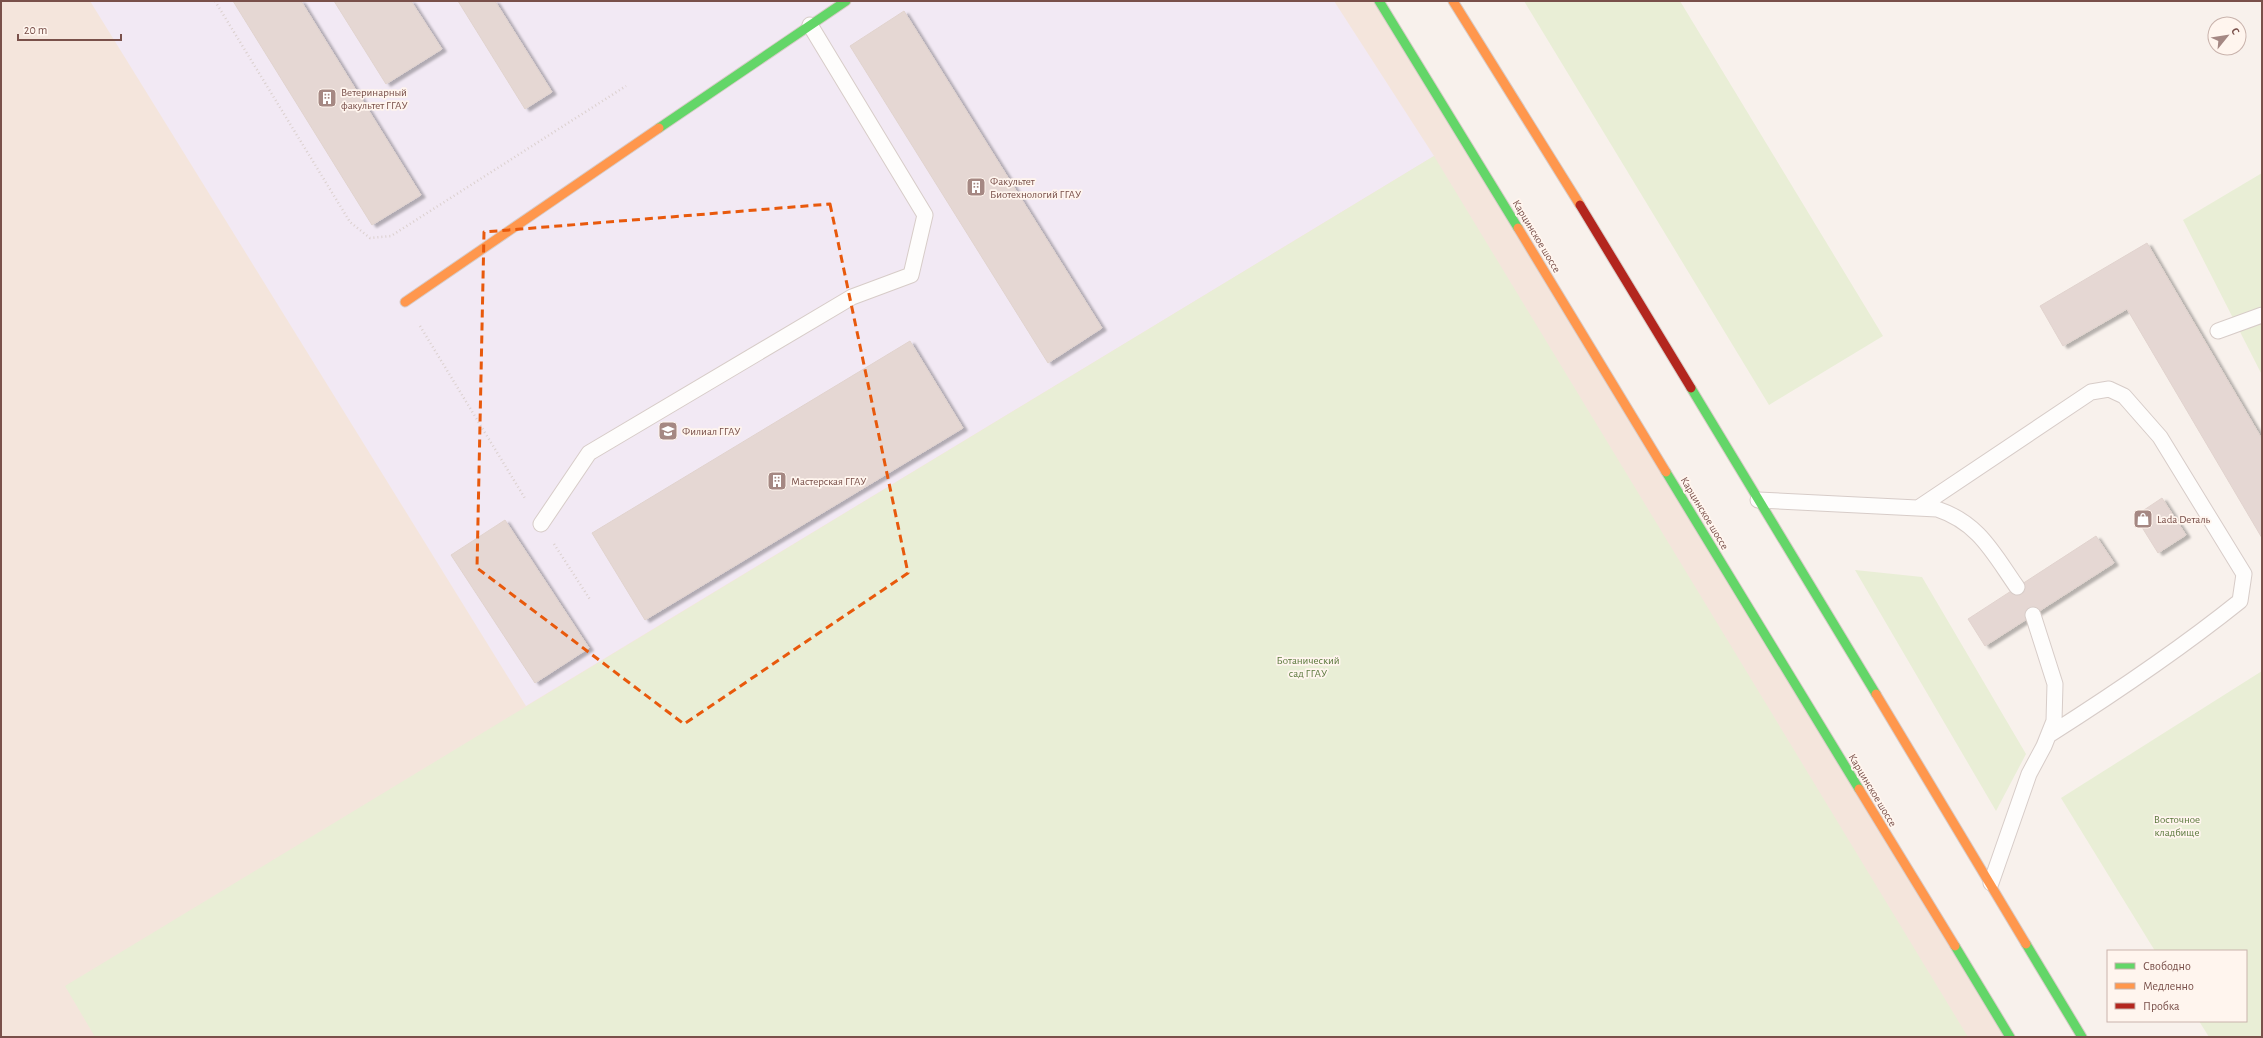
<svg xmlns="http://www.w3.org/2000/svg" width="2263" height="1038" viewBox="0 0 2263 1038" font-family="'Alegreya Sans',sans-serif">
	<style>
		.residential { fill: #f4e5dc }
		.education { fill: #f2e9f4 }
		.green { fill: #e9eed6 }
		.building { fill: #e5d7d3; stroke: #e1d3ce; filter: url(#shadow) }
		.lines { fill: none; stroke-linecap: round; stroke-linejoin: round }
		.lane-casing { stroke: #d7ccc8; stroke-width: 17 }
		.fast-casing { stroke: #d8ccc8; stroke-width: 11 }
		.slow-casing { stroke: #d8ccc8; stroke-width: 11 }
		.jam-casing { stroke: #d8ccc8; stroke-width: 11 }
		.path { stroke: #dbd0ce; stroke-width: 2.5; stroke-dasharray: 1 3; stroke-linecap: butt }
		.lane { stroke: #fefdfc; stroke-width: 15 }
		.fast { stroke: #63d668; stroke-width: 9 }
		.slow { stroke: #ff974d; stroke-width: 9 }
		.jam { stroke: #b3261e; stroke-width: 9 }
		.marked { fill: none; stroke: #e8590c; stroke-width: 3; stroke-dasharray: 8 5; stroke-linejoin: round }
		.labels { text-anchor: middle; stroke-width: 3.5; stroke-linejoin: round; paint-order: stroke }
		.poi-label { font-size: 11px; fill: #79504a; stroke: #fff5ee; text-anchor: start }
		.street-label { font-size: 11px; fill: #79504a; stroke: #fff5ee }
		.park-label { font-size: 11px; fill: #5c793e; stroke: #fff5ee }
	</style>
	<defs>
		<filter id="shadow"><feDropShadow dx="4.5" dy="2.5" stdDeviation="1" flood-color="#0004"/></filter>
	</defs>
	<rect width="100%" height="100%" fill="#f8f1ec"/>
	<path class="residential" d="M1 1H1379L2010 1037H1Z"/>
	<path class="education" d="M90 1H1334L1434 156 526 706Z"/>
	<path class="green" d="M1524 1H1680L1883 336 1769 405Z
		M1434 156 1968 1037H95L65 986Z
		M2262 173V375L2183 220Z
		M1855 570 1922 577 2026 754 1996 811Z
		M2262 671V1037H2209L2199 1021H2246V951H2155L2061 798Z"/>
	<path class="building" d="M233 1H301L421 195 372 225Z
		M334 1H411L442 49 386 84Z
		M458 1H495L552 92 525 109Z
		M904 11 1102 328 1048 363 850 46Z
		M2147 243 2262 439V538L2127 309 2063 346 2040 306Z
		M910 341 963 428 645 620 592 533Z
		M2162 498 2186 535 2158 553 2135 516Z
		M505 520 589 648 535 683 451 555Z
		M2096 536 2114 563 1985 646 1968 619Z"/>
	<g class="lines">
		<defs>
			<path id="lane" d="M2218 331 2262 315
				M1758 500 1937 509C1979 523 1993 553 2017 587
				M1918 508 2091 392 2109 389 2124 396 2160 437 2244 574 2240 601C2179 650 2115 693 2049 735
				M541 524 589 453 852 297 911 275 925 215 810 25
				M1991 883 2029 774 2044 746 2054 721 2055 684 2033 615"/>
			<path id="fast" d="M1379 1 1518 228
				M659 128 846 1
				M1691 388 1876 694
				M1666 472 1859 789
				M2026 944 2082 1037
				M1955 946 2010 1037"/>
			<path id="slow" d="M1453 1 1580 205
				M1518 228 1666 472
				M405 302 659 128
				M1876 694 2026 944
				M1859 789 1955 946"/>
			<path id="jam" d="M1580 205 1691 388"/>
		</defs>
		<use href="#lane" class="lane-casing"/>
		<use href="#fast" class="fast-casing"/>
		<use href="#slow" class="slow-casing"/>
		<use href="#jam" class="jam-casing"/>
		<path class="path" d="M215 1 350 222 370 238 391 236 626 86
			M420 326 526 500
			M554 544 591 601"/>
		<use href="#lane" class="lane"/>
		<use href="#fast" class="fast"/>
		<use href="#slow" class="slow"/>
		<use href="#jam" class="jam"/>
	</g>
	<path class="marked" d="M830 204 908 573 684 724 477 568 484 232Z"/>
	<defs>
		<symbol id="building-square" viewBox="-11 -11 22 22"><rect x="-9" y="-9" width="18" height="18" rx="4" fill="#a58883" stroke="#fff5ee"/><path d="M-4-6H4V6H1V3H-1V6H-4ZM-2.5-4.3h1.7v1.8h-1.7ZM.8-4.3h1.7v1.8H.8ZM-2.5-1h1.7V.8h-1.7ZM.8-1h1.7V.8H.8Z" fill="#fff"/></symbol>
		<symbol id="university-square" viewBox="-11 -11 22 22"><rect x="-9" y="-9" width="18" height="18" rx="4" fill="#a58883" stroke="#fff5ee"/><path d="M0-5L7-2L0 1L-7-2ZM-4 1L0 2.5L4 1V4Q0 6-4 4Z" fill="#fff"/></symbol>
		<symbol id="shop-square" viewBox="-11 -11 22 22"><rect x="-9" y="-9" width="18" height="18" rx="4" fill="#a58883" stroke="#fff5ee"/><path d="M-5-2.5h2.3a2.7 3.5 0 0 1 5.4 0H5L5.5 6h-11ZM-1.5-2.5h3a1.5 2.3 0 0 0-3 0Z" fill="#fff"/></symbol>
	</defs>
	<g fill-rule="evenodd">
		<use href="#building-square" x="316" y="87" width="22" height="22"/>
		<use href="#building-square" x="965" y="176" width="22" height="22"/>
		<use href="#university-square" x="657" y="420" width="22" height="22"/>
		<use href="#building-square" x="766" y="470" width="22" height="22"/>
		<use href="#shop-square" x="2132" y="508" width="22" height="22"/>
	</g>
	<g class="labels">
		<g class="poi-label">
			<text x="341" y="96">Ветеринарный<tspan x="341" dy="13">факультет ГГАУ</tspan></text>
			<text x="990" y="185">Факультет<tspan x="990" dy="13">Биотехнологий ГГАУ</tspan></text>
			<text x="682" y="435">Филиал ГГАУ</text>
			<text x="791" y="485">Мастерская ГГАУ</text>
			<text x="2157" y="523">Lada Dеталь</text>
		</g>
		<g class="street-label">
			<text transform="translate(1537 236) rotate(59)" y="4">Карцинское шоссе</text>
			<text transform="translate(1705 513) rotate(59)" y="4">Карцинское шоссе</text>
			<text transform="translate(1873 790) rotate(59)" y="4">Карцинское шоссе</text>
		</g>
		<g class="park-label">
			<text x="1308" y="664">Ботанический<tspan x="1308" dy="13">сад ГГАУ</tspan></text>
			<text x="2177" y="823">Восточное<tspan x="2177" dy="13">кладбище</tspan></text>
		</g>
	</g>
	<rect width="2263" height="1038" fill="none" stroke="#79504a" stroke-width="4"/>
	<rect x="2107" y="950" width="140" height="72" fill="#fff5ee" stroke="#c9b3ac"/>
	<rect x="2115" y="963" width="20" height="6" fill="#63d668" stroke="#c9b3ac"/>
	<text x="2143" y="970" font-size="12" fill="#79504a">Свободно</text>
	<rect x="2115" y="983" width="20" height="6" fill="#ff974d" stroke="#c9b3ac"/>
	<text x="2143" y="990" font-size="12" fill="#79504a">Медленно</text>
	<rect x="2115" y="1003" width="20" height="6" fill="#b3261e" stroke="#c9b3ac"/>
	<text x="2143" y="1010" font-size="12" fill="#79504a">Пробка</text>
	<g transform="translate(2227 36) rotate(60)"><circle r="19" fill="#fff5ee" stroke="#c9b3ac"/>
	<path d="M0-3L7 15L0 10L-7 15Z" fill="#a58883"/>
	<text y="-6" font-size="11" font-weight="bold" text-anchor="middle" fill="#79504a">С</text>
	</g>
	<path d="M18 34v6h103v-6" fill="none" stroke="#79504a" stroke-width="2"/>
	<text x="24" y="34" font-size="12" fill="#79504a" stroke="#fff5ee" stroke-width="3" paint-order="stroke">20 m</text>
</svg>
